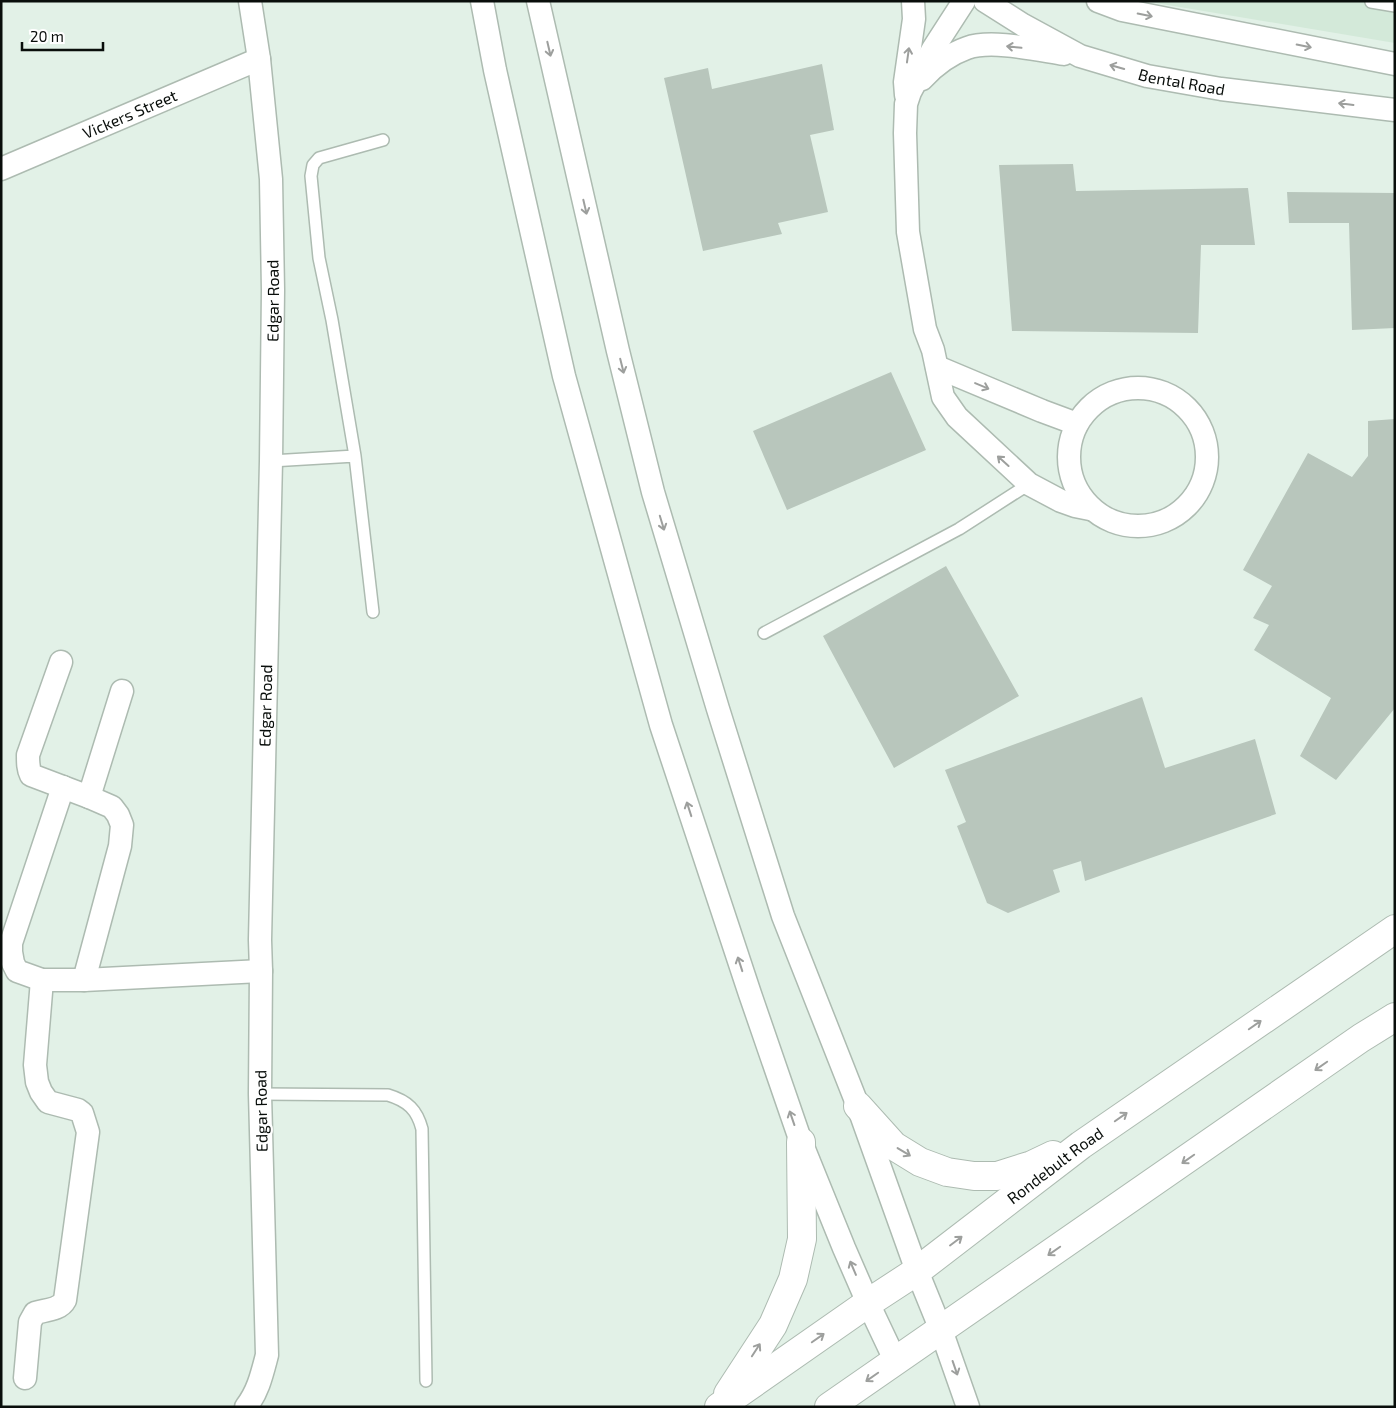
<svg xmlns="http://www.w3.org/2000/svg" width="1396" height="1408" viewBox="0 0 1396 1408" font-family="'Exo 2',sans-serif">
	<style>
		.built { fill: #d3e9d9 }
		.building { fill: #b8c6bc }
		.lines { fill: none; stroke-linecap: round; stroke-linejoin: round }
		.lane-casing { stroke: #adbbb1; stroke-width: 14 }
		.street-casing { stroke: #adbbb1; stroke-width: 25 }
		.secondary-casing { stroke: #adbbb1; stroke-width: 30 }
		.lane { stroke: #fff; stroke-width: 11 }
		.street { stroke: #fff; stroke-width: 22 }
		.secondary { stroke: #fff; stroke-width: 28 }
		.oneway { stroke: #9d9f9d }
		.labels { text-anchor: middle; stroke-width: 4.5; stroke-linejoin: round; paint-order: stroke }
		.street-label { font-size: 16px; fill: #090e0b; stroke: #fff }
	</style>
	<rect width="100%" height="100%" fill="#e2f1e7"/>
	<path class="built" d="M1144 1H1395V43Z"/>
	<path class="building" d="M822 64 834 130 810 135 828 212 778 223 782 234 703 251 664 78 708 68 712 89Z
		M1073 164 1076 191 1248 188 1255 245H1201L1198 333 1012 331 999 165Z
		M1287 192 1395 193V328L1352 330 1349 223H1289Z
		M891 372 926 450 787 510 753 431Z
		M1395 419V708L1336 780 1300 756 1331 698 1254 650 1269 625 1253 618 1272 586 1243 570 1308 453 1352 477 1368 456V421Z
		M946 566 1019 696 894 768 823 636Z
		M1142 697 1165 768 1255 739 1276 814 1085 881 1081 861 1053 870 1060 892 1008 913 987 903 957 826 966 822 945 770Z"/>
	<g class="lines">
		<defs>
			<path id="lane" d="M1371 2 1395 6
				M271 461 355 456
				M373 612 355 456 332 320 319 258 311 176 313 165 319 158 383 140
				M764 633 959 529 1029 484
				M260 1094 388 1095C408 1101 417 1110 422 1129L426 1381"/>
			<g id="street">
				<path d="M482 1 495 70 564 376 661 725 750 994 801 1142 844 1248 868 1303 895 1360"/>
				<path d="M538 1 618 351 653 492 718 709 783 916 858 1106 917 1271 941 1330 968 1407"/>
				<path d="M964 1 933 49 910 92 906 104 905 133 908 232 925 329 933 350 943 397 957 417 1029 484 1061 501 1075 506 1090 509"/>
				<path id="s1" d="M985 1 1023 25 1080 56 1147 76 1221 89 1395 110"/>
				<path d="M1098 1 1122 10 1395 64"/>
				<path d="M922 79C934 66 950 54 967 48 991 39 1038 50 1064 54"/>
				<path d="M906 95 905 82 914 19 913 1"/>
				<path id="s2" d="M1 169 259 59"/>
				<path d="M937 367 1042 411 1077 424"/>
				<circle cx="1138" cy="457" r="69"/>
				<path d="M61 662 28 755C28 763 28 769 31 775L89 797 112 807 118 815 122 825 120 846 84 980"/>
				<path d="M63 787 11 943V952L13 963 17 971 42 980H84L261 971"/>
				<path d="M89 797 122 691"/>
				<path d="M25 1378 30 1322 35 1313C45 1310 60 1310 65 1300L88 1132 82 1113 78 1110 48 1102 41 1092 37 1082 35 1065 42 980"/>
				<path id="s3" d="M246 1407C258 1392 262 1374 267 1355L260 1094 261 971 260 940 271 461 273 290 271 179 259 59 250 1"/>
			</g>
			<g id="secondary">
				<path d="M858 1106 894 1146 920 1162 947 1172 974 1176H997L1032 1165 1053 1155"/>
				<path d="M728 1394 773 1325 793 1279 802 1239 801 1142"/>
				<path id="s4" d="M719 1407 868 1303 917 1271 1081 1145 1395 929"/>
				<path d="M829 1407 1361 1038 1395 1017"/>
			</g>
		</defs>
		<use href="#lane" class="lane-casing"/>
		<use href="#street" class="street-casing"/>
		<use href="#secondary" class="secondary-casing"/>
		<use href="#lane" class="lane"/>
		<use href="#street" class="street"/>
		<use href="#secondary" class="secondary"/>
	</g>
	<defs><path id="oneway-shaft" d="M-6 0H5M1.5-3L5.5 0L1.5 3" fill="none" stroke-width="1.6" stroke-linecap="round" stroke-linejoin="round" transform="scale(1.25)"/></defs>
	<g class="oneway">
		<use href="#oneway-shaft" transform="translate(1145 15) rotate(11)"/>
		<use href="#oneway-shaft" transform="translate(1304 46) rotate(11)"/>
		<use href="#oneway-shaft" transform="translate(1014 47) rotate(-174)"/>
		<use href="#oneway-shaft" transform="translate(549 49) rotate(77)"/>
		<use href="#oneway-shaft" transform="translate(908 55) rotate(-82)"/>
		<use href="#oneway-shaft" transform="translate(1117 67) rotate(-164)"/>
		<use href="#oneway-shaft" transform="translate(1346 104) rotate(-173)"/>
		<use href="#oneway-shaft" transform="translate(585 207) rotate(77)"/>
		<use href="#oneway-shaft" transform="translate(622 366) rotate(76)"/>
		<use href="#oneway-shaft" transform="translate(982 386) rotate(23)"/>
		<use href="#oneway-shaft" transform="translate(1003 461) rotate(-138)"/>
		<use href="#oneway-shaft" transform="translate(662 523) rotate(73)"/>
		<use href="#oneway-shaft" transform="translate(689 809) rotate(-108)"/>
		<use href="#oneway-shaft" transform="translate(740 964) rotate(-108)"/>
		<use href="#oneway-shaft" transform="translate(1255 1025) rotate(-35)"/>
		<use href="#oneway-shaft" transform="translate(1321 1066) rotate(145)"/>
		<use href="#oneway-shaft" transform="translate(1121 1117) rotate(-35)"/>
		<use href="#oneway-shaft" transform="translate(792 1118) rotate(-109)"/>
		<use href="#oneway-shaft" transform="translate(904 1152) rotate(31)"/>
		<use href="#oneway-shaft" transform="translate(1188 1159) rotate(145)"/>
		<use href="#oneway-shaft" transform="translate(956 1241) rotate(-37)"/>
		<use href="#oneway-shaft" transform="translate(1054 1251) rotate(145)"/>
		<use href="#oneway-shaft" transform="translate(853 1268) rotate(-113)"/>
		<use href="#oneway-shaft" transform="translate(818 1338) rotate(-35)"/>
		<use href="#oneway-shaft" transform="translate(756 1350) rotate(-57)"/>
		<use href="#oneway-shaft" transform="translate(955 1368) rotate(71)"/>
		<use href="#oneway-shaft" transform="translate(872 1377) rotate(145)"/>
	</g>
	<g class="labels">
		<g class="street-label">
			<text dy="6" stroke="none"><textPath href="#s1" startOffset="215">Bental Road</textPath></text>
			<text dy="6" stroke="none"><textPath href="#s2" startOffset="140">Vickers Street</textPath></text>
			<text dy="6" stroke="none"><textPath href="#s3" startOffset="1111">Edgar Road</textPath></text>
			<text dy="6" stroke="none"><textPath href="#s3" startOffset="706">Edgar Road</textPath></text>
			<text transform="translate(261 1111) rotate(-91)" y="6">Edgar Road</text>
			<text dy="6" stroke="none"><textPath href="#s4" startOffset="414">Rondebult Road</textPath></text>
		</g>
	</g>
	<rect width="1396" height="1408" fill="none" stroke="#090e0b" stroke-width="5"/>
	<path d="M22 42v8h81v-8" fill="none" stroke="#090e0b" stroke-width="2.5"/>
	<text x="30" y="42" font-size="15" fill="#090e0b" stroke="#ffffff" stroke-width="4" paint-order="stroke">20 m</text>
</svg>
